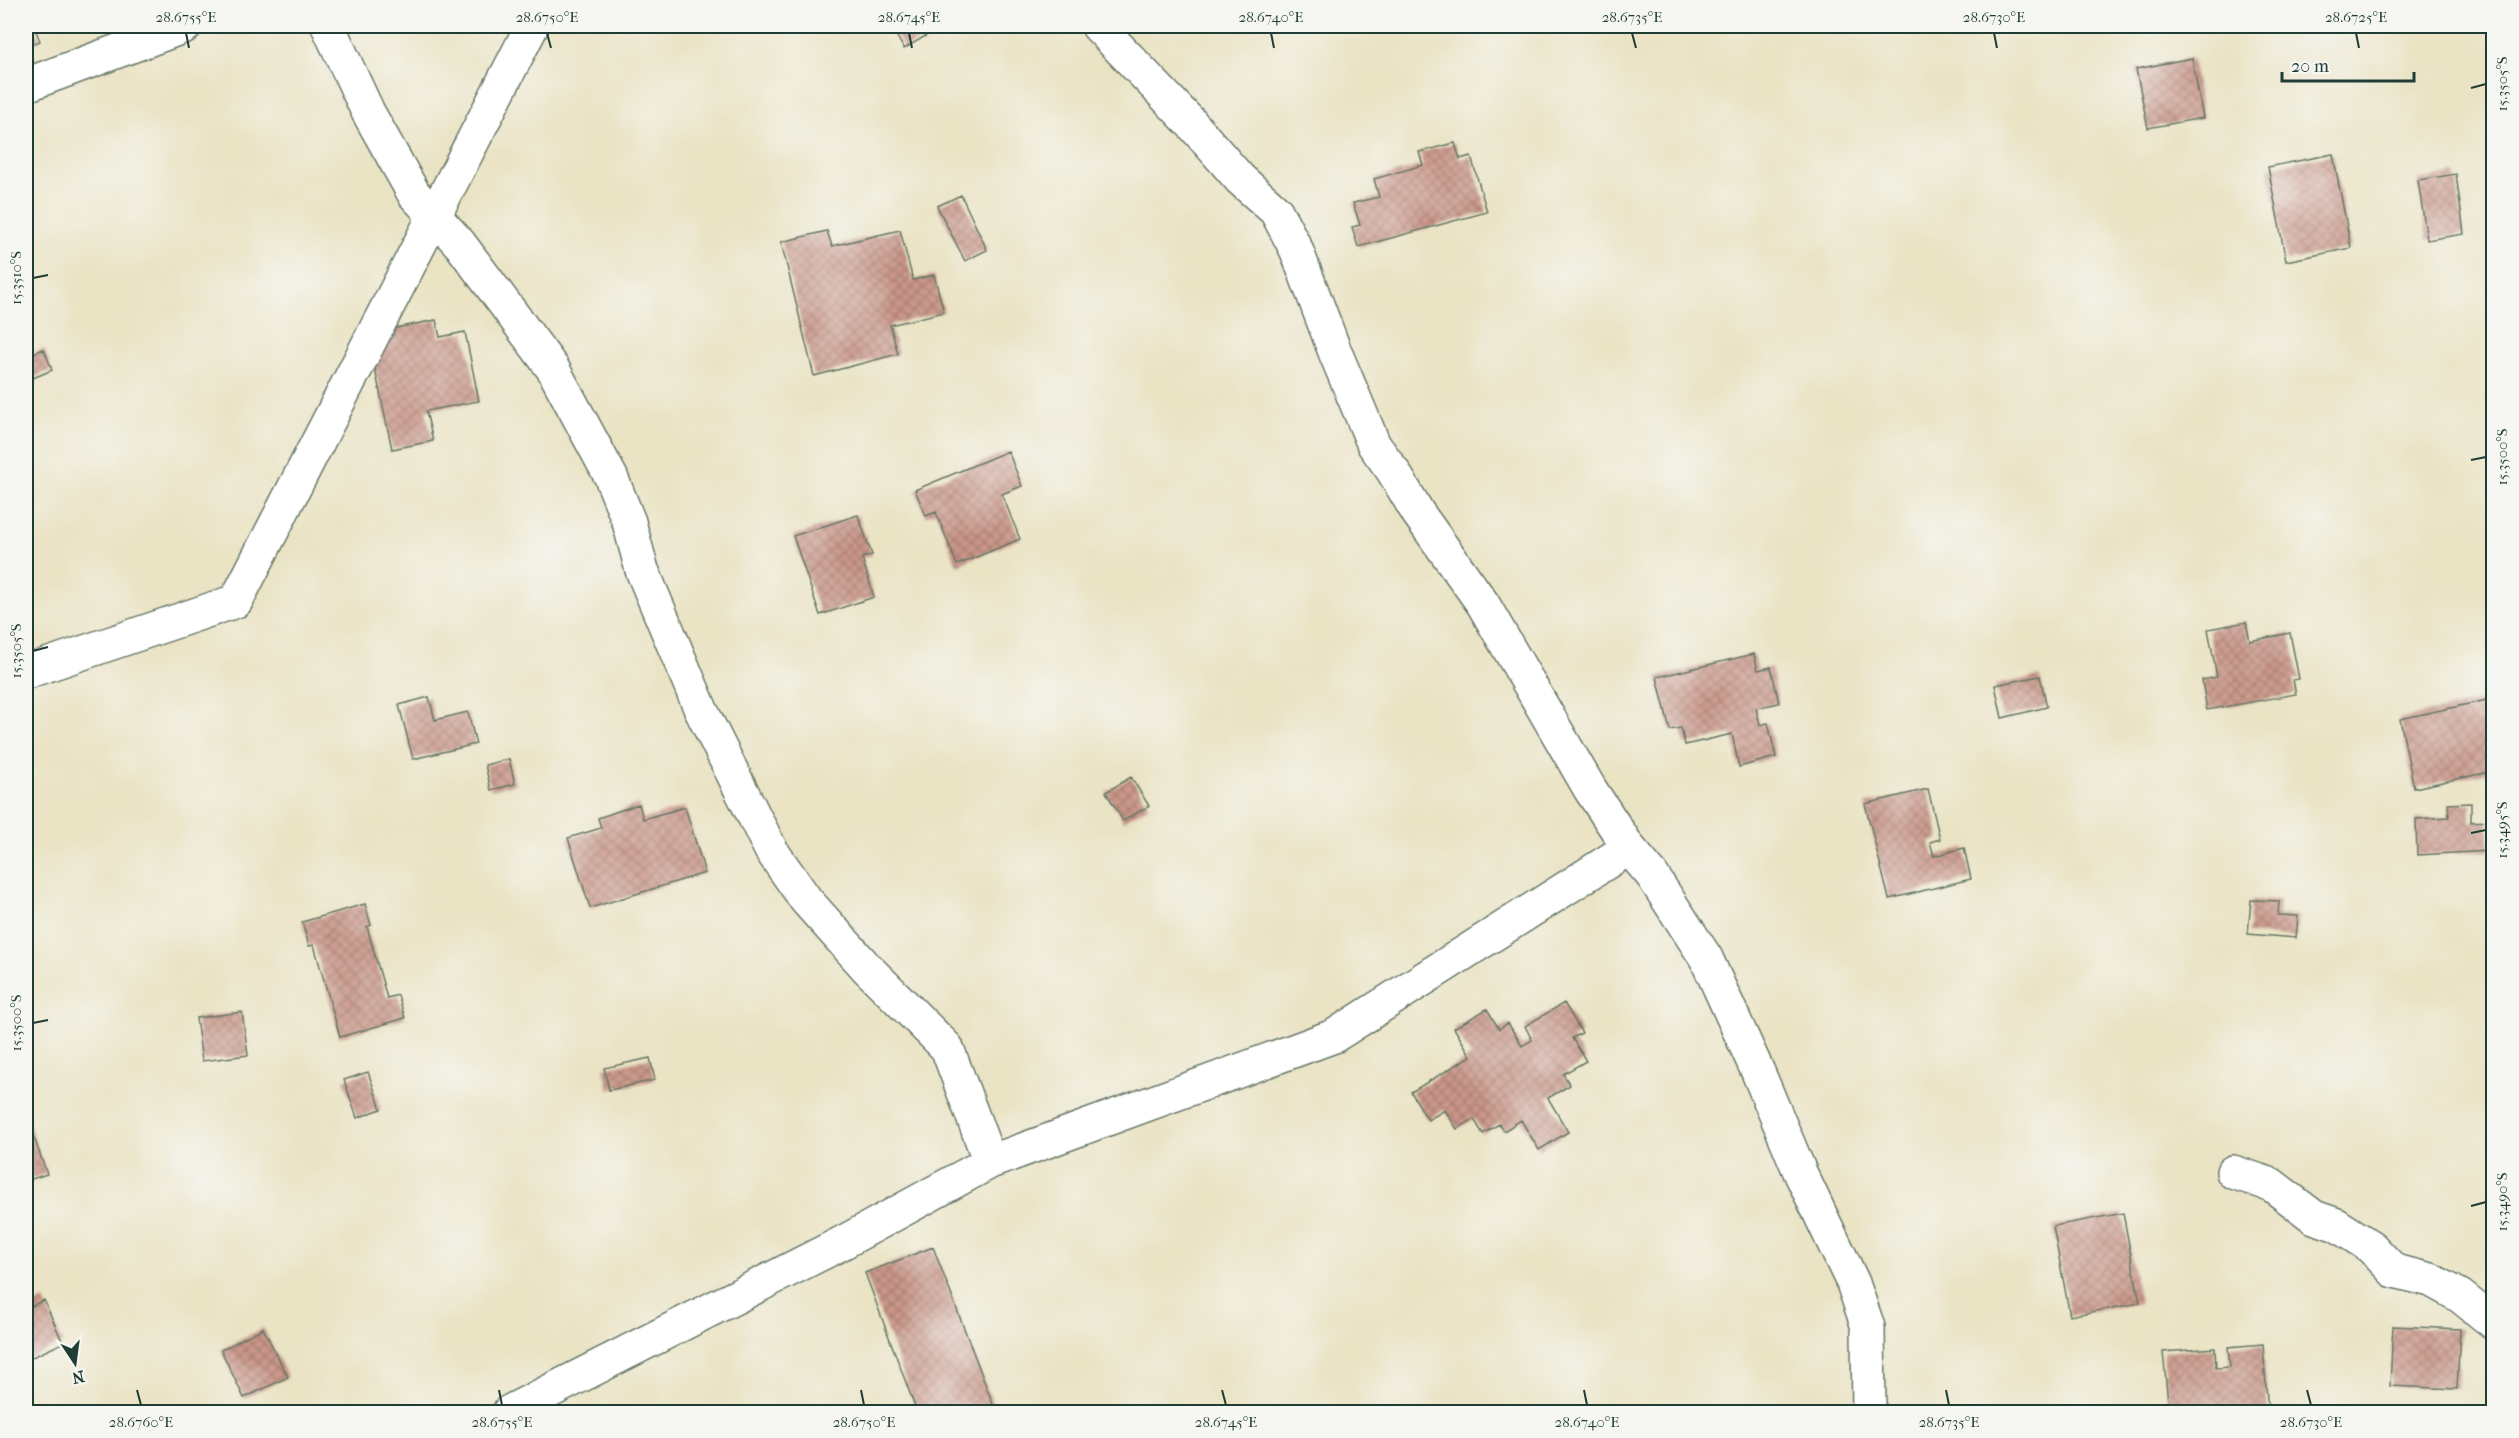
<svg xmlns="http://www.w3.org/2000/svg" width="2519" height="1438" viewBox="0 0 2519 1438" font-family="'IM FELL French Canon',serif">
	<style>
		.building { fill: url(#building-cross-hatch) }
		.lines { fill: none; stroke-linecap: round; stroke-linejoin: round }
		.minor-casing { stroke: #676; stroke-width: 36 }
		.minor { stroke: #fff; stroke-width: 33 }
		.ticks { fill: none; stroke: #1f3d34; stroke-width: 2 }
		.neatline { fill: none; stroke: #1f3d34; stroke-width: 2 }
		.ticks-label { font-size: 15px; text-anchor: middle; fill: #1f3d34 }
	</style>
	<defs>
		<pattern id="building-cross-hatch" width="8" height="8" patternUnits="userSpaceOnUse" patternTransform="scale(1.5)"><rect width="8" height="8" fill="#cb9789"/><path d="M0 0l8 8M0 8l8-8" fill="none" stroke="#a47c71"/></pattern>
	</defs>
	<rect width="100%" height="100%" fill="#f6f6f2"/>
	<filter id="ink" filterUnits="userSpaceOnUse"><feTurbulence type="fractalNoise" baseFrequency=".0167" numOctaves="2"/><feDisplacementMap in="SourceGraphic" scale="12" xChannelSelector="R" yChannelSelector="G"/><feConvolveMatrix kernelMatrix="1 2 1 2 8 2 1 2 1" color-interpolation-filters="sRGB"/></filter>
	<filter id="wash" filterUnits="userSpaceOnUse"><feTurbulence type="fractalNoise" baseFrequency=".008" numOctaves="4" result="noise"/><feDisplacementMap in="SourceGraphic" scale="24" xChannelSelector="R" yChannelSelector="G"/><feGaussianBlur stdDeviation="1.35" result="paint"/><feColorMatrix in="noise" values="0 0 0 0 0 0 0 0 0 0 0 0 0 0 0 0 0 1.4 0 .05"/><feComposite in="paint" operator="in"/></filter>
	<g filter="url(#wash)">
		<rect width="100%" height="100%" fill="#eae3c4"/>
		<g id="blocks">
			<path class="building" d="M26 26H34L40 41 27 46 35 67 26 71Z
				M891 26H942L904 49Z
				M2354 26H2391V27L2354 30Z
				M2192 58 2203 118 2148 128 2136 69Z
				M1455 143 1460 159 1471 156 1487 212 1358 247 1352 227 1360 225 1353 203 1379 197 1374 179 1423 165 1419 152Z
				M2333 154 2351 248 2286 261 2268 167Z
				M2456 174 2464 234 2427 240 2418 180Z
				M961 195 987 250 965 261 937 206Z
				M900 230 913 280 934 275 944 312 890 325 898 354 814 376 781 242 827 231 832 246Z
				M436 320 440 337 465 332 479 401 426 411 433 441 392 449 371 350 381 331Z
				M44 349 52 370 26 381V356Z
				M1008 451 1022 486 1002 494 1020 539 957 565 936 512 926 516 915 490Z
				M858 515 872 555 862 558 874 597 820 615 793 536Z
				M2246 622 2250 641 2290 633 2299 679 2293 680 2296 694 2207 710 2202 680 2217 677 2208 629Z
				M1754 654 1758 670 1771 667 1779 703 1756 708 1760 725 1768 723 1776 757 1739 767 1732 734 1685 745 1681 728 1670 730 1657 677Z
				M2040 676 2047 707 2002 718 1995 685Z
				M429 697 435 720 468 712 476 744 413 759 399 705Z
				M2487 700 2494 732V771L2414 788 2400 719Z
				M509 759 515 784 491 790 485 765Z
				M1131 777 1149 806 1123 821 1106 792Z
				M1928 789 1940 839 1930 842 1934 856 1964 848 1971 879 1889 899 1865 804Z
				M2471 803V822L2488 821 2490 851 2417 855 2416 819 2449 817 2448 804Z
				M639 804 643 819 685 807 705 873 590 908 568 838 601 828 598 818Z
				M2251 900 2279 901 2278 915 2298 916 2296 938 2248 934Z
				M365 904 371 925 367 927 387 998 398 995 405 1018 340 1037 314 945 309 946 302 922Z
				M1564 1003 1582 1033 1572 1038 1586 1061 1563 1074 1570 1085 1548 1098 1568 1132 1539 1150 1521 1120 1504 1131 1499 1124 1483 1134 1474 1119 1457 1129 1445 1110 1428 1120 1411 1092 1471 1056 1454 1028 1487 1009 1499 1029 1508 1023 1522 1046 1532 1040 1525 1026Z
				M242 1012 248 1055 202 1061 196 1018Z
				M650 1058 655 1080 609 1090 604 1068Z
				M368 1072 381 1109 357 1118 344 1080Z
				M26 1115 47 1174 26 1181Z
				M2123 1213 2140 1303 2070 1316 2053 1226Z
				M933 1247 996 1412H917L865 1273Z
				M44 1300 63 1343 26 1360V1309Z
				M2393 1326 2460 1329 2457 1389 2390 1386Z
				M263 1328 288 1377 244 1398 221 1350Z
				M2263 1344 2268 1412H2169L2163 1352 2215 1348 2216 1368 2230 1367 2228 1347Z"/>
		</g>
	</g>
	<g filter="url(#ink)">
		<use href="#blocks" fill-opacity="0" stroke="#676" stroke-width="1.5"/>
		<g class="lines">
			<defs>
				<path id="minor" d="M328 26 368 112 414 194 460 244 553 369 611 477 629 522 642 570 701 710 771 850 806 900 866 967 947 1048 990 1162
					M1098 26 1192 124 1240 179 1276 211 1296 249 1335 352 1374 445 1393 471 1418 513 1483 604 1590 789 1629 848
					M26 85 185 26
					M26 672 236 601 532 26
					M2233 1172 2272 1185 2314 1217 2337 1225 2371 1247 2394 1271 2431 1280 2460 1296 2494 1323
					M509 1412 840 1244 990 1162 1334 1036 1629 848 1652 875 1706 958 1758 1072 1800 1172 1853 1283 1868 1327 1869 1412"/>
			</defs>
			<use href="#minor" class="minor-casing"/>
			<use href="#minor" class="minor"/>
		</g>
	</g>
	<path class="ticks" d="M186 33 189 48M547 33 551 48M909 33 912 48M1271 33 1274 48M1632 33 1636 48M1994 33 1997 48M2356 33 2359 48M2471 88 2486 84M33 278 48 275M2471 460 2486 457M33 651 48 647M2471 833 2486 830M33 1023 48 1020M2471 1206 2486 1202M137 1390 141 1405M499 1390 502 1405M861 1390 864 1405M1222 1390 1226 1405M1584 1390 1587 1405M1946 1390 1949 1405M2307 1390 2311 1405"/>
	<rect width="2519" height="1438" fill="none" stroke="#f6f6f2" stroke-width="66"/>
	<g transform="translate(75 1363) rotate(167)" stroke="#f6f6f2" stroke-width="4.5" paint-order="stroke">
	<path d="M0-4.5L10 22L0 15L-10 22Z" fill="#1f3d34"/>
	<text y="-9" font-size="16" font-weight="bold" text-anchor="middle" fill="#1f3d34">N</text>
	</g>
	<path d="M2282 72v9h132v-9" fill="none" stroke="#1f3d34" stroke-width="3"/>
	<text x="2291" y="72" font-size="18" fill="#1f3d34" stroke="#f6f6f2" stroke-width="4.5" paint-order="stroke">20 m</text>
	<rect x="33" y="33" width="2453" height="1372" class="neatline"/>
	<g class="ticks-label">
		<text x="186" y="22">28.6755°E</text>
		<text x="547" y="22">28.6750°E</text>
		<text x="909" y="22">28.6745°E</text>
		<text x="1271" y="22">28.6740°E</text>
		<text x="1632" y="22">28.6735°E</text>
		<text x="1994" y="22">28.6730°E</text>
		<text x="2356" y="22">28.6725°E</text>
		<text transform="translate(2502 84) rotate(-90)" y="5">15.3505°S</text>
		<text transform="translate(16 278) rotate(-90)" y="5">15.3510°S</text>
		<text transform="translate(2502 457) rotate(-90)" y="5">15.3500°S</text>
		<text transform="translate(16 651) rotate(-90)" y="5">15.3505°S</text>
		<text transform="translate(2502 830) rotate(-90)" y="5">15.3495°S</text>
		<text transform="translate(16 1023) rotate(-90)" y="5">15.3500°S</text>
		<text transform="translate(2502 1202) rotate(-90)" y="5">15.3490°S</text>
		<text x="141" y="1427">28.6760°E</text>
		<text x="502" y="1427">28.6755°E</text>
		<text x="864" y="1427">28.6750°E</text>
		<text x="1226" y="1427">28.6745°E</text>
		<text x="1587" y="1427">28.6740°E</text>
		<text x="1949" y="1427">28.6735°E</text>
		<text x="2311" y="1427">28.6730°E</text>
	</g>
</svg>
